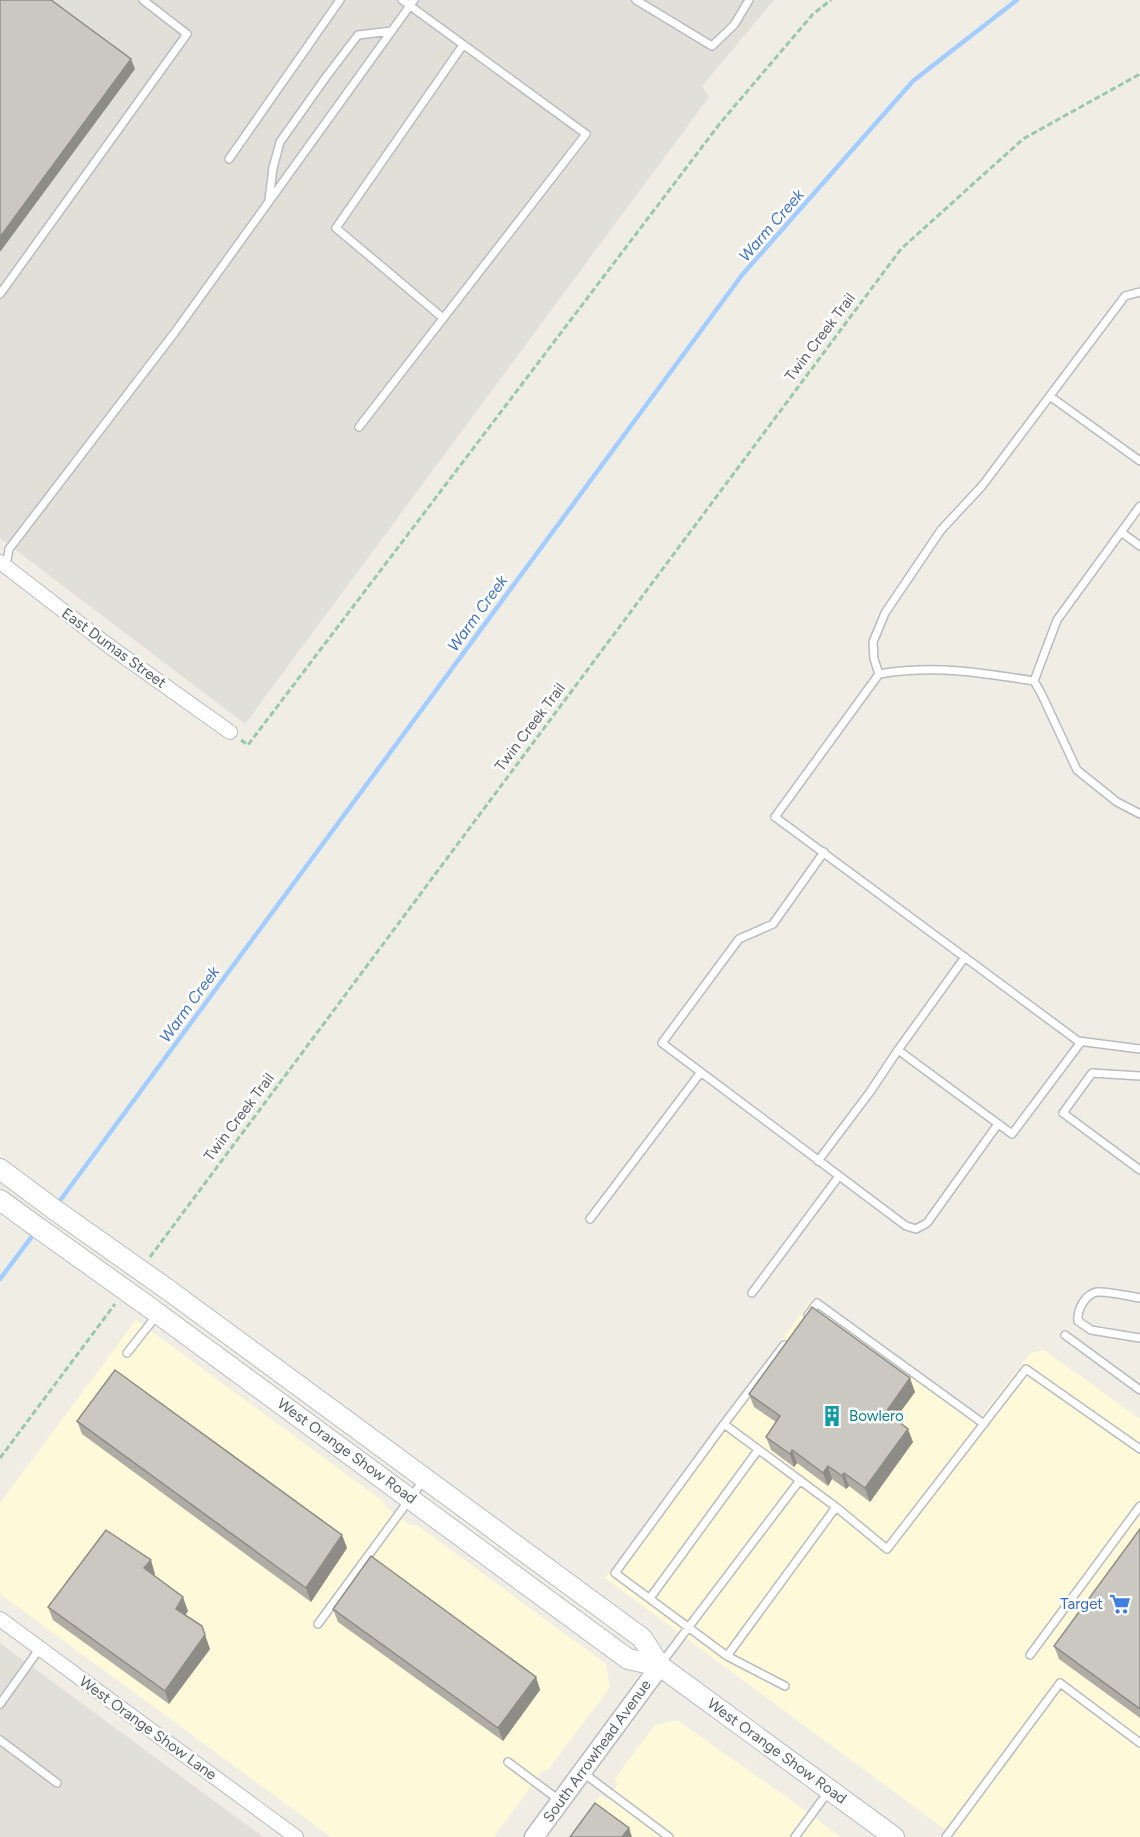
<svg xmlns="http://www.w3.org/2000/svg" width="1140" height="1837" viewBox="0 0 1140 1837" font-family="Figtree,sans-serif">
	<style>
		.commercial { fill: #fefad9 }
		.industrial { fill: #e0dfd8 }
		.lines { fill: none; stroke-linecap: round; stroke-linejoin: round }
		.stream { stroke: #a3cdff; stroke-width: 4.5 }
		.service-casing { stroke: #b9bbc0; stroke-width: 10 }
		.minor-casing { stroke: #b9bbc0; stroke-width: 16 }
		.tertiary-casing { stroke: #b9bbc0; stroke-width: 21 }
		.secondary-casing { stroke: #b9bcc2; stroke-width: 22 }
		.path { stroke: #99c8ac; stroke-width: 3; stroke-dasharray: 6 3; stroke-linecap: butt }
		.service { stroke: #fff; stroke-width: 7 }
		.minor { stroke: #fff; stroke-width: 14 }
		.tertiary { stroke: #fff; stroke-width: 18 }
		.secondary { stroke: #fff; stroke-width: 20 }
		.secondary-bridge-casing { stroke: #b9bcc2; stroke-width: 22; stroke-linecap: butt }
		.secondary-bridge { stroke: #fff; stroke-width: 20 }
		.wall { fill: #aeaca5 }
		.shaded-wall { fill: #8d8c86 }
		.building { fill: #cac8c0; stroke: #8d8c86; stroke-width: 1.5 }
		.labels { text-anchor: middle; stroke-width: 5; stroke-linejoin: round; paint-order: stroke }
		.street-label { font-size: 15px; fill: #5c5f65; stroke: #fff }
		.culture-label { font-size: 15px; fill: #0d838f; stroke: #fff; text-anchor: start }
		.shop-label { font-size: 15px; fill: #366cbe; stroke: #fff; text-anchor: end }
		.water-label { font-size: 16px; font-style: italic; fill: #4374c5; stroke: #fff }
	</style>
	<rect width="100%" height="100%" fill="#efede4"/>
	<path class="commercial" d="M813 1298 979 1419 1031 1353 1044 1350 1140 1419V1837H955L605 1578Z
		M136 1320 384 1502 385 1507 412 1526 417 1525 606 1664 610 1687 548 1770 542 1771 494 1837H331L0 1594V1503Z
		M677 1720 795 1803 841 1837H569L600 1796 607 1799 618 1784 614 1779 655 1725Z"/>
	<path class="industrial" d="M0 0H774L702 86 709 97 245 724 0 538Z
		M0 1643 263 1837H0Z"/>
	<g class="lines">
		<path class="stream" d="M56 1206 742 275 913 81 1017 0
			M0 1279 36 1231"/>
		<defs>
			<path id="service" d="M636 0 712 46 734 25 749 0
				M229 159 340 0
				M269 200 273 168 280 142 326 77 358 35 392 31
				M0 294 187 34 143 0
				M443 318 336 228 463 45
				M1051 397 1140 461
				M359 427 586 134 402 0
				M1140 506 1057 620 1034 681 1041 693 1077 770 1117 802 1140 814
				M1121 532 1140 546
				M6 566 9 549 175 332 414 0
				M879 674 874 659 873 642 885 613 941 530 982 486 1125 296 1140 292
				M1034 681C978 672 935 665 879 674L775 817 1078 1041 1140 1049
				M824 852 773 924 739 939 662 1043 906 1226 916 1229 927 1223 998 1124
				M965 957 898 1050 1012 1134 1081 1042
				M1140 1076 1092 1073 1063 1113 1140 1170
				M818 1161 870 1092 898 1050
				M590 1219 701 1072
				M752 1293 839 1176
				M1140 1298C1129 1296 1108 1291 1097 1292 1085 1294 1077 1310 1078 1321L1091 1330 1140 1338
				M808 1315 817 1303 984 1424
				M1065 1335 1140 1390
				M127 1353 157 1315
				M724 1424 784 1345
				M650 1598 758 1450
				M318 1624 423 1481
				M1030 1655 1140 1506
				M727 1656 836 1507
				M660 1665 800 1480
				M785 1686 727 1656 615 1573 724 1424 836 1507 887 1549 1026 1369 1140 1449
				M0 1704 40 1648
				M0 1740 57 1783
				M508 1762 559 1800
				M582 1772 669 1837
				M795 1837 828 1792
				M946 1837 1060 1683 1140 1743"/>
			<path id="minor" d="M0 562 109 646 230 732
				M0 1619 296 1837"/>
			<path id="tertiary" d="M534 1837 660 1666"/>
			<path id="secondary" d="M0 1169 55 1210
				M0 1200 37 1227
				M167 1289 642 1638 660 1666 894 1837
				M149 1307 628 1659 660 1666"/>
		</defs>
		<use href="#service" class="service-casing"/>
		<use href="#minor" class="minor-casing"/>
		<use href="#tertiary" class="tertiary-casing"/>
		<use href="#secondary" class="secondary-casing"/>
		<path class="path" d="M241 740 248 745 721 122 813 14 831 0
			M150 1257 901 249 1023 139 1140 74
			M0 1458 115 1304"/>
		<use href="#service" class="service"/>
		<use href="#minor" class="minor"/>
		<use href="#tertiary" class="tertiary"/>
		<use href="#secondary" class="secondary"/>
		<defs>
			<path id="secondary-bridge" d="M55 1210 167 1289
				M37 1227 149 1307"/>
		</defs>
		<use href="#secondary-bridge" class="secondary-bridge-casing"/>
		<use href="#secondary-bridge" class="secondary-bridge"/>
	</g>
	<path class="wall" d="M915 1392 895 1419 913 1442 870 1502 849 1486 846 1489 832 1479 828 1486 797 1463 794 1467 771 1450 766 1437 776 1422 754 1407 749 1394Z
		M77 1421 342 1535 347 1548 311 1602 82 1434Z
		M1140 1529V1718L1059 1659 1054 1646Z
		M155 1574 154 1575 188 1611 185 1615 210 1649 169 1704 53 1620 48 1607Z
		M333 1609 536 1677 540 1690 503 1741 338 1622Z"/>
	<path class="shaded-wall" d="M131 59 135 69 0 252V237Z
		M910 1378 915 1392 891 1425 886 1412Z
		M908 1429 913 1442 870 1502 865 1488Z
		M792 1450 797 1463 794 1467 790 1454Z
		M828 1466 832 1479 828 1486 823 1473Z
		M844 1473 849 1486 846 1489 842 1476Z
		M342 1535 347 1548 311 1602 306 1588Z
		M151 1560 155 1574 149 1581 144 1568Z
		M183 1597 188 1611 181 1622 176 1609Z
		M202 1626 210 1649 169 1704 165 1691Z
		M536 1677 540 1690 503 1741 498 1728Z
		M629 1828 632 1837H622Z"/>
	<path class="building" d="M0 0H51L131 59 0 237Z
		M812 1307 910 1378 886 1412 908 1429 865 1488 844 1473 842 1476 828 1466 823 1473 792 1450 790 1454 766 1437 780 1416 749 1394Z
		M115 1370 342 1535 306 1588 77 1421Z
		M1140 1529V1709L1054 1646Z
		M106 1530 151 1560 144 1568 183 1597 176 1609 202 1626 205 1635 165 1691 48 1607Z
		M371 1556 536 1677 498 1728 333 1609Z
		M595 1803 629 1828 622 1837H570Z"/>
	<defs>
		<symbol id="building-bare" viewBox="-9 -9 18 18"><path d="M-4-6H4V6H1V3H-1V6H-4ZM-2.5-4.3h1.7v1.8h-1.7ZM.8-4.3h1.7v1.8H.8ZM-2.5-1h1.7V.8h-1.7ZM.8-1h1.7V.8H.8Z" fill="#0f9aa8" stroke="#fff" stroke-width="2.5" paint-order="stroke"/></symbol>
		<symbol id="supermarket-bare" viewBox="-9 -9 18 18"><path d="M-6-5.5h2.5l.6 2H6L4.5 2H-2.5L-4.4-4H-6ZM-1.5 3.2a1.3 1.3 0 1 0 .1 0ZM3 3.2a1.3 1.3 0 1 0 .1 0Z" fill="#3f7fe0" stroke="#fff" stroke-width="2.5" paint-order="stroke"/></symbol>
	</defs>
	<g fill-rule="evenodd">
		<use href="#building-bare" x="817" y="1401" width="30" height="30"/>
		<use href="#supermarket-bare" x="1105" y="1589" width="30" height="30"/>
	</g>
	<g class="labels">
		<g class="street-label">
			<text transform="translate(820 337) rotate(-53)" y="5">Twin Creek Trail</text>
			<text transform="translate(114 648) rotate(36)" y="5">East Dumas Street</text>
			<text transform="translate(530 727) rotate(-53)" y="5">Twin Creek Trail</text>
			<text transform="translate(239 1117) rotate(-53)" y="5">Twin Creek Trail</text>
			<text transform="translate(347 1451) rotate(36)" y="5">West Orange Show Road</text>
			<text transform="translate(148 1728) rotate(36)" y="5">West Orange Show Lane</text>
			<text transform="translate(597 1751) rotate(-54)" y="5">South Arrowhead Avenue</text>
			<text transform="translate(777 1751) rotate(36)" y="5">West Orange Show Road</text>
		</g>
		<g class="culture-label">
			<text x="849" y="1421">Bowlero</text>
		</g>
		<g class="shop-label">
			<text x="1103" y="1609">Target</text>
		</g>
		<g class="water-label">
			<text transform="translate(771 225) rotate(-49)" y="6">Warm Creek</text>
			<text transform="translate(477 613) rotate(-54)" y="6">Warm Creek</text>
			<text transform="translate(189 1004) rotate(-54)" y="6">Warm Creek</text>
		</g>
	</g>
</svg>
